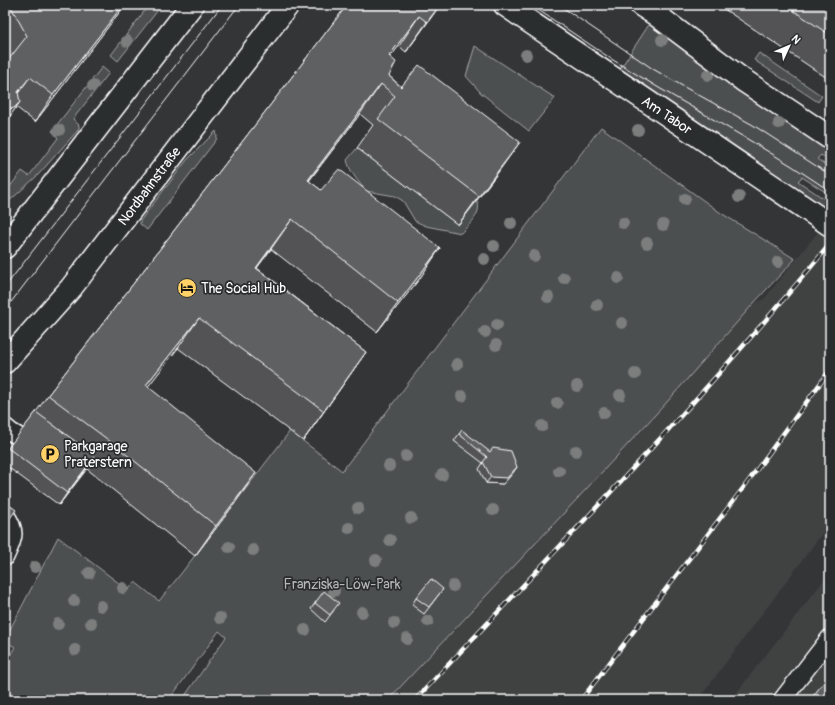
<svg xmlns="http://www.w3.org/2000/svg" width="835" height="705" viewBox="0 0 835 705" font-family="Pangolin,sans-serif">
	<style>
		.built { fill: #404243 }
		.green { fill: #4c4f50; stroke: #a6a7a8 }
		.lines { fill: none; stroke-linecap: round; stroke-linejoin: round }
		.service-casing { stroke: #fff; stroke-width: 20 }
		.minor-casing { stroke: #fff; stroke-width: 25 }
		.secondary-casing { stroke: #fff; stroke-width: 25 }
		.service { stroke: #2a2d2e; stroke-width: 17 }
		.minor { stroke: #2a2d2e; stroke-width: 22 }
		.secondary { stroke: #2a2d2e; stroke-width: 22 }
		.tram { stroke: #fff; stroke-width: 1 }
		.rail-casing { stroke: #fff; stroke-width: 4.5 }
		.rail { stroke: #2a2d2e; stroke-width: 3; stroke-dasharray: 9; stroke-linecap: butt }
		.tree { fill: #7c7e7e }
		.wall { fill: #525354; stroke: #fff }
		.shaded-wall { fill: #424445; stroke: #fff }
		.building { fill: #5f6162; stroke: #fff }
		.labels { text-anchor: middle; stroke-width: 3.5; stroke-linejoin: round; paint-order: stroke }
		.street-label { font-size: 14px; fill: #fff; stroke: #2a2d2e }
		.poi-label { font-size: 14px; fill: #fff; stroke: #2a2d2e; text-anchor: start }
		.park-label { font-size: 14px; fill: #b7b9b9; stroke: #2a2d2e }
	</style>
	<rect width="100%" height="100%" fill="#333536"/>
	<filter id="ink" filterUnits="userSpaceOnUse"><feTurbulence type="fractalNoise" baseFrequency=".025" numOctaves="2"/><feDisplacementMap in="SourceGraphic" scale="8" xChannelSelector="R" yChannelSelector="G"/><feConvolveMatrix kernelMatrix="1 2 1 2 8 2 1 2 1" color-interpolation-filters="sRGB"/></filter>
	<g filter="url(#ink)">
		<path class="built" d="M830 217V523L698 700H388L551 527 667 402 753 304 764 299Z
			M830 572V700H731Z"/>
		<path class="green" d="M149 5H162L118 61 111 55Z
			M650 23 830 149V161L821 155 817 159 830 168V195L802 177 798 181 830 203V211L829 213 618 72Z
			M475 46 555 98 529 131 481 93 466 76Z
			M759 53 822 96 818 102 754 60Z
			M102 67 109 73 73 119 79 125V129L38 175 5 205V193L22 171 29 176 58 138 52 131Z
			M601 127 721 213 795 259 753 304 667 402 551 527 388 700H182L226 637 219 631 169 700H5V664L15 647 5 641V639L58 537 128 590 135 582 159 601 183 571 290 431 342 471Z
			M216 131 217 137 216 140 147 230 140 224V221L187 160Z
			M357 148 458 225 477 201C483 213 469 225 461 233L426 226 415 221 403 201 395 196 366 191C359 182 350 173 347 160Z"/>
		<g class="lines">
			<defs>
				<path id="service" d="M5 427 11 432 37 447
					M5 514C18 533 13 539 5 557
					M782 700 830 638"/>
				<path id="minor" d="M505 5 830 225
					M641 5 655 14 743 80 830 138"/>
				<path id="secondary" d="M5 247 192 5
					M5 362 71 288 288 5"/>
			</defs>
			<use href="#service" class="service-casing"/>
			<use href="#minor" class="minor-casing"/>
			<use href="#secondary" class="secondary-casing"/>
			<use href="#service" class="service"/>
			<use href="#minor" class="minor"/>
			<use href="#secondary" class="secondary"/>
			<path class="tram" d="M531 5 613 60 659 88 749 140 792 166 830 191
				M559 5 653 69 686 88 753 125 830 175
				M5 287 222 5
				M5 310 239 5"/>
			<defs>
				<path id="rail" d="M415 700C556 550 699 403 830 244
					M581 700 747 483 830 370"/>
			</defs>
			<use href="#rail" class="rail-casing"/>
			<use href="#rail" class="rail"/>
		</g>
		<g class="tree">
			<circle cx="662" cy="40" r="6"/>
			<circle cx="127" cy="41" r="6"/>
			<circle cx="526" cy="55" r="6"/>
			<circle cx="708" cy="75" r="6"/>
			<circle cx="93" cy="86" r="6"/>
			<circle cx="779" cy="123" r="6"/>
			<circle cx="59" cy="130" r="6"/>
			<circle cx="638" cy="130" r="6"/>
			<circle cx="739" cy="197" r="6"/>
			<circle cx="685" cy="199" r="6"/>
			<circle cx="511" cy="223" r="6"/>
			<circle cx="623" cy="223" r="6"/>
			<circle cx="663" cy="225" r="6"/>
			<circle cx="647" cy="243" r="6"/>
			<circle cx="494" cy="246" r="6"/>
			<circle cx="534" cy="256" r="6"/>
			<circle cx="484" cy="259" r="6"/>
			<circle cx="778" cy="262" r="6"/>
			<circle cx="564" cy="278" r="6"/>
			<circle cx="618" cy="278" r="6"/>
			<circle cx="548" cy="297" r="6"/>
			<circle cx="597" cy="305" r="6"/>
			<circle cx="622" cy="323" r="6"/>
			<circle cx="497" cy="325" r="6"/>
			<circle cx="485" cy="332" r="6"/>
			<circle cx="496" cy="345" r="6"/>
			<circle cx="457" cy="364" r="6"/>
			<circle cx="635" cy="374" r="6"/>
			<circle cx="577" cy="386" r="6"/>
			<circle cx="620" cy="395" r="6"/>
			<circle cx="462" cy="396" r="6"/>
			<circle cx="557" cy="403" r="6"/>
			<circle cx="604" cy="413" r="6"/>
			<circle cx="542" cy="426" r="6"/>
			<circle cx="576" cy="451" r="6"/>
			<circle cx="406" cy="456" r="6"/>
			<circle cx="389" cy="466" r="6"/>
			<circle cx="559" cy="471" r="6"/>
			<circle cx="442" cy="475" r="6"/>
			<circle cx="358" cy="508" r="6"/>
			<circle cx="493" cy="510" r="6"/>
			<circle cx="411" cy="518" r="6"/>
			<circle cx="349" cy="528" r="6"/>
			<circle cx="390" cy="540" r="6"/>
			<circle cx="229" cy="547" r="6"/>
			<circle cx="253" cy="550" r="6"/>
			<circle cx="376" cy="560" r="6"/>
			<circle cx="35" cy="567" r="6"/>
			<circle cx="89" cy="573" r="6"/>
			<circle cx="453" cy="586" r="6"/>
			<circle cx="123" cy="588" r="6"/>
			<circle cx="334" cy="591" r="6"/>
			<circle cx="74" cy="601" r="6"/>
			<circle cx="101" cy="606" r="6"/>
			<circle cx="362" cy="612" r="6"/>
			<circle cx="220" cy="618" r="6"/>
			<circle cx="428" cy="621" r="6"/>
			<circle cx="91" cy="623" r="6"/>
			<circle cx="394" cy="623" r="6"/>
			<circle cx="58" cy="624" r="6"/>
			<circle cx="305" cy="630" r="6"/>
			<circle cx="407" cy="639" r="6"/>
			<circle cx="75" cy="650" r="6"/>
		</g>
		<path class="wall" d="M5 5H125L35 122 16 107 5 123V64L8 61 5 56Z
			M347 5H440L406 52 399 46 390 57 389 76 499 171 458 225 357 148 373 125 360 114 309 181 321 190 440 248 420 278 377 332 271 249 257 268 366 352 303 441 178 348 148 386 235 503 195 556 87 469 59 505 5 465V453L36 412 48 395Z
			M718 5H830V80Z
			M459 434 490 452 517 467 512 474 503 484 486 483 479 469 483 463 454 441Z
			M443 589 424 614 412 605 416 598Z
			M315 603 334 610 325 622 311 609Z"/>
		<path class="shaded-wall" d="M123 5H125L35 122 53 95Z
			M440 5 428 22 406 52 427 22Z
			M419 16 399 46 368 86 389 56Z
			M30 77 11 103 20 102 5 123V110L18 92Z
			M381 84 360 114 287 209 308 180Z
			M520 142 499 171 458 225 479 196Z
			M292 219 271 249 235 297 256 268Z
			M440 248 420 278 377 332 398 303Z
			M199 318 178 348 126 415 146 385Z
			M366 352 345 382 303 441 324 411Z
			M95 456 86 469 59 505 67 493Z
			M517 467 512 474 503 484 486 483 491 477Z
			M256 473 235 503 195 556 216 526Z"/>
		<path class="building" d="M10 5H123L53 95 30 77 18 92 20 102 14 108 5 110V64L27 36Z
			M347 5H440L427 22 419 16 389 56 396 62 389 76 401 87 419 65 520 142 479 196 378 119 395 96 381 84 308 180 321 190 339 169 440 248 398 303 292 219 256 268 366 352 324 411 199 318 146 385 256 473 216 526 107 439 48 395Z
			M785 5H830V35Z
			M36 412 95 456 67 493 8 448Z
			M462 430 490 452 493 448 511 451 517 467 507 478 491 477 483 462 487 457 459 434Z
			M5 502 16 510 5 525Z
			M431 579 443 589 429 607 416 598Z
			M324 591 339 603 330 615 315 603Z
			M830 674V700H810Z"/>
	</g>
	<defs>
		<symbol id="hotel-disc" viewBox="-11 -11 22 22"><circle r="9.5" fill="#ffd166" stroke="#2a2d2e"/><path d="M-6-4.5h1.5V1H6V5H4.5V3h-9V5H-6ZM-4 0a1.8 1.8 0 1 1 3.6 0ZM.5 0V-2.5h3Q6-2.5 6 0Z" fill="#111"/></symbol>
		<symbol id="parking-disc" viewBox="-11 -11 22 22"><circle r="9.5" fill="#ffd166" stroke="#2a2d2e"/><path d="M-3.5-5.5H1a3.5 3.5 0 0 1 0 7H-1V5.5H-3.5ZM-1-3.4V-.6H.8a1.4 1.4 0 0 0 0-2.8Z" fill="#111"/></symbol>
	</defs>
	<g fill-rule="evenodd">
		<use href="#hotel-disc" x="176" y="277" width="22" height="22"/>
		<use href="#parking-disc" x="39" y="443" width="22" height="22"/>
	</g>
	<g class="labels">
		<g class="street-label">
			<text transform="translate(667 115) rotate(34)" y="5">Am Tabor</text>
			<text transform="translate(149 186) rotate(-53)" y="5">Nordbahnstraße</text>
		</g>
		<g class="poi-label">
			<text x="201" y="293">The Social Hub</text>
			<text x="64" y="451">Parkgarage<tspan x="64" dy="16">Praterstern</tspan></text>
		</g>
		<g class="park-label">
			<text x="342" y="589">Franziska-Löw-Park</text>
		</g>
	</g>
	<rect width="835" height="705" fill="none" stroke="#2a2d2e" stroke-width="20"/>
	<rect x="10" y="10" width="815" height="685" fill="none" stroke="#fff" stroke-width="1.5" filter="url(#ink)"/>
	<g transform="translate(789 46) rotate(46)" stroke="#2a2d2e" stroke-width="3" paint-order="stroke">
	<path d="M0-3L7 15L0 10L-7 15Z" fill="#ffffff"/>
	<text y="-6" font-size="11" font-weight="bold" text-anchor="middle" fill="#ffffff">N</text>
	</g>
</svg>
